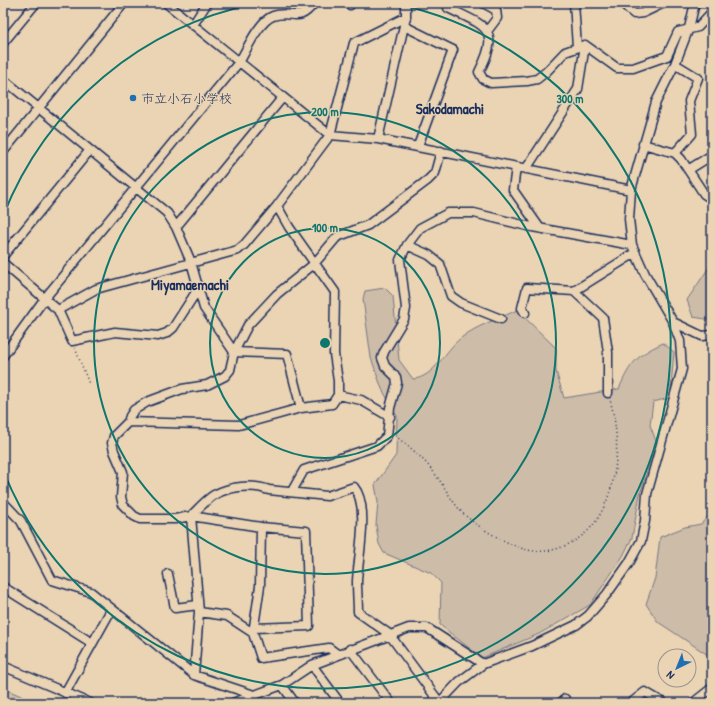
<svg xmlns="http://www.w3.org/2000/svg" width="715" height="706" viewBox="0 0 715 706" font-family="'Patrick Hand','Klee One',sans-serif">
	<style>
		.green { fill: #cdbca8; stroke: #747683 }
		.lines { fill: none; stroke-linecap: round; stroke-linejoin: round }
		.minor-casing { stroke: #1b2f5e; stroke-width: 11 }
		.path { stroke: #1b2f5e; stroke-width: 1.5; stroke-dasharray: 1 3; stroke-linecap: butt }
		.minor { stroke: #ebd4b4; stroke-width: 8 }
		.ring { fill: none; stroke: #0f766e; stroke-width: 2 }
		.poi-dot { fill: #1f6fb2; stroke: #ebd4b4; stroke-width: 1.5 }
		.labels { text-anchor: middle; stroke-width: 3; stroke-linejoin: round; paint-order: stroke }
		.poi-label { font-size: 13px; fill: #1b2f5e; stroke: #ebd4b4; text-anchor: start }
		.quarter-label { font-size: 15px; font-weight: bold; fill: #1b2f5e; stroke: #ebd4b4 }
		.centre { fill: #0f766e; stroke: #ebd4b4; stroke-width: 2 }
		.ring-label { font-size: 12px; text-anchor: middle; font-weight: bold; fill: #0f766e; stroke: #ebd4b4; stroke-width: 3; stroke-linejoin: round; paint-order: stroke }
	</style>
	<rect width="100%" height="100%" fill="#ebd4b4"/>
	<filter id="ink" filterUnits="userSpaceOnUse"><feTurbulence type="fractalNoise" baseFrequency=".025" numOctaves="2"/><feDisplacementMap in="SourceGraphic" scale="8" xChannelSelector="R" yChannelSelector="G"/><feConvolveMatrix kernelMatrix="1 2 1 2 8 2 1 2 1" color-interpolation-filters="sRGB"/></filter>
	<g filter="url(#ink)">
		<path class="green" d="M712 263V320L693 317 687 300Z
			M385 288 393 296 399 360 413 379C434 378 445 350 461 338 477 325 499 319 517 310L556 348V371L564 398 619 389C630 363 637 355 663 343L674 352 670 398 653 402 650 425 656 441 640 494 632 538 623 556 590 605 539 634 482 658 440 625 441 583 431 573 384 553 379 544 376 525 378 502 375 485 396 455 397 416 382 389 371 358 363 299 365 291Z
			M712 512V653L708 655 658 622 646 604 655 578 660 537 685 527 701 524Z
			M3 688 37 703H3Z"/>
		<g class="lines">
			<defs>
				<path id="minor" d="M166 3 330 135 378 139 631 190
					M350 3V5
					M447 3 448 8C485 26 502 28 479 72L483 79 491 83 527 81 537 79 546 72 565 52 585 45
					M483 3 496 10 497 18 488 30
					M574 3 577 47
					M622 3 634 14 643 13 664 3
					M193 25 207 3
					M404 26 453 50 418 146
					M3 43 36 3
					M585 45 617 68H633L667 56 678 32 698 27 712 12
					M675 64 698 78 689 101 692 134 675 153
					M3 79 167 213 176 227 191 262 204 308 234 352
					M378 139 406 17V3
					M643 144 675 153 681 159 704 194 707 196 712 194
					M3 152 124 3
					M516 167 513 190 539 227
					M526 169 578 89 585 45
					M688 170 712 155
					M176 227 283 97
					M407 245 429 255 440 264 451 296 461 303 501 319
					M3 256 90 150
					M3 263 58 310 72 341 115 332 158 336 167 333 173 328 198 289
					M574 291 603 318 608 352V393
					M58 310 96 289 238 250 244 245 277 206 330 135 354 43 406 17
					M525 313 522 308 527 288 574 291 635 253
					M673 322 702 336 712 335
					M234 352 287 354 301 408
					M3 356 45 298 240 61C247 49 259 21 273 16 292 9 298 25 314 3
					M338 395 361 400 390 417
					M128 422 239 425 301 408 332 404 338 395V381L334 354 335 292 289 227 277 206
					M292 491 304 470 377 446 387 436 390 408 397 383 396 377 385 366 382 358 384 352 404 319 406 308 400 260 407 245 420 228 448 213H474L527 226 632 245
					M3 502 21 521 52 580 91 592 194 675 254 695
					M191 516C198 509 206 500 214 495 230 486 252 484 269 490L327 496 354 487C370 506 358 557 357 581 357 592 358 602 358 612L389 634 440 703
					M191 516 199 612 194 675
					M261 527 260 586 253 633 261 658 329 648 337 654
					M168 574 175 608 198 605
					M3 587 92 643
					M199 612 227 616 253 633
					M254 628 309 626 306 531 261 527 191 516 175 519H140L134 516 123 505 121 497 123 472 114 451 112 443 114 436 128 422 130 416 134 410 147 402 182 389 207 385 225 376 230 370 234 352 248 325 277 294 314 264 337 237 368 225 428 180 435 173 441 151
					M350 649 391 703
					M312 665 340 703
					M3 666 90 703
					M282 685 295 703
					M65 693 111 610
					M233 703 282 685 312 665 409 628H427L483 664
					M439 703 459 682 483 664 532 646 576 625 588 616 607 594 629 563 641 541 645 521 647 494 682 369 680 341 673 322 645 274 632 245 629 219 631 190 656 102 675 64 689 28 695 3
					M560 703 565 699
					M631 703 645 692 664 703
					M693 703 712 688"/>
			</defs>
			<use href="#minor" class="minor-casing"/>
			<path class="path" d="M75 348 89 384
				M395 436C412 448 426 461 438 478 447 491 455 507 467 517 481 529 510 546 528 550 554 556 585 540 598 518 619 483 621 439 610 400"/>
			<use href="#minor" class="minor"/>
		</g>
	</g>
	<g class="ring">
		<circle cx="325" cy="343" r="115"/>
		<circle cx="325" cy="343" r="231"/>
		<path d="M3 216A346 346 0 0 1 259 3M391 3A346 346 0 1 1 3 470"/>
	</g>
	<circle class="poi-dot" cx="133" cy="98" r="4"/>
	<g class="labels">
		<g class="poi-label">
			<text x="141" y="103">市立小石小学校</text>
		</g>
		<g class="quarter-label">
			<text x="450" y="114">Sakodamachi</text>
			<text x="190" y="290">Miyamaemachi</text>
		</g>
	</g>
	<circle cx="325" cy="343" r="6" class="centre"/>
	<g class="ring-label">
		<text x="570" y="103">300 m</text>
		<text x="325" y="116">200 m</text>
		<text x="325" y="232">100 m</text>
	</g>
	<rect width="715" height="706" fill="none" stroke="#ebd4b4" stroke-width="16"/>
	<rect x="8" y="8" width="699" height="690" fill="none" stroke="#1b2f5e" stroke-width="1.5" filter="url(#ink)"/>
	<g transform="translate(677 668) rotate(223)"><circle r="19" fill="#ebd4b4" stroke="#989292"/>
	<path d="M0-3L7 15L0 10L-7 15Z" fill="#1f6fb2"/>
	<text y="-6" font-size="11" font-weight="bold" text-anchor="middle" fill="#1b2f5e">N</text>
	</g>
</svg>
